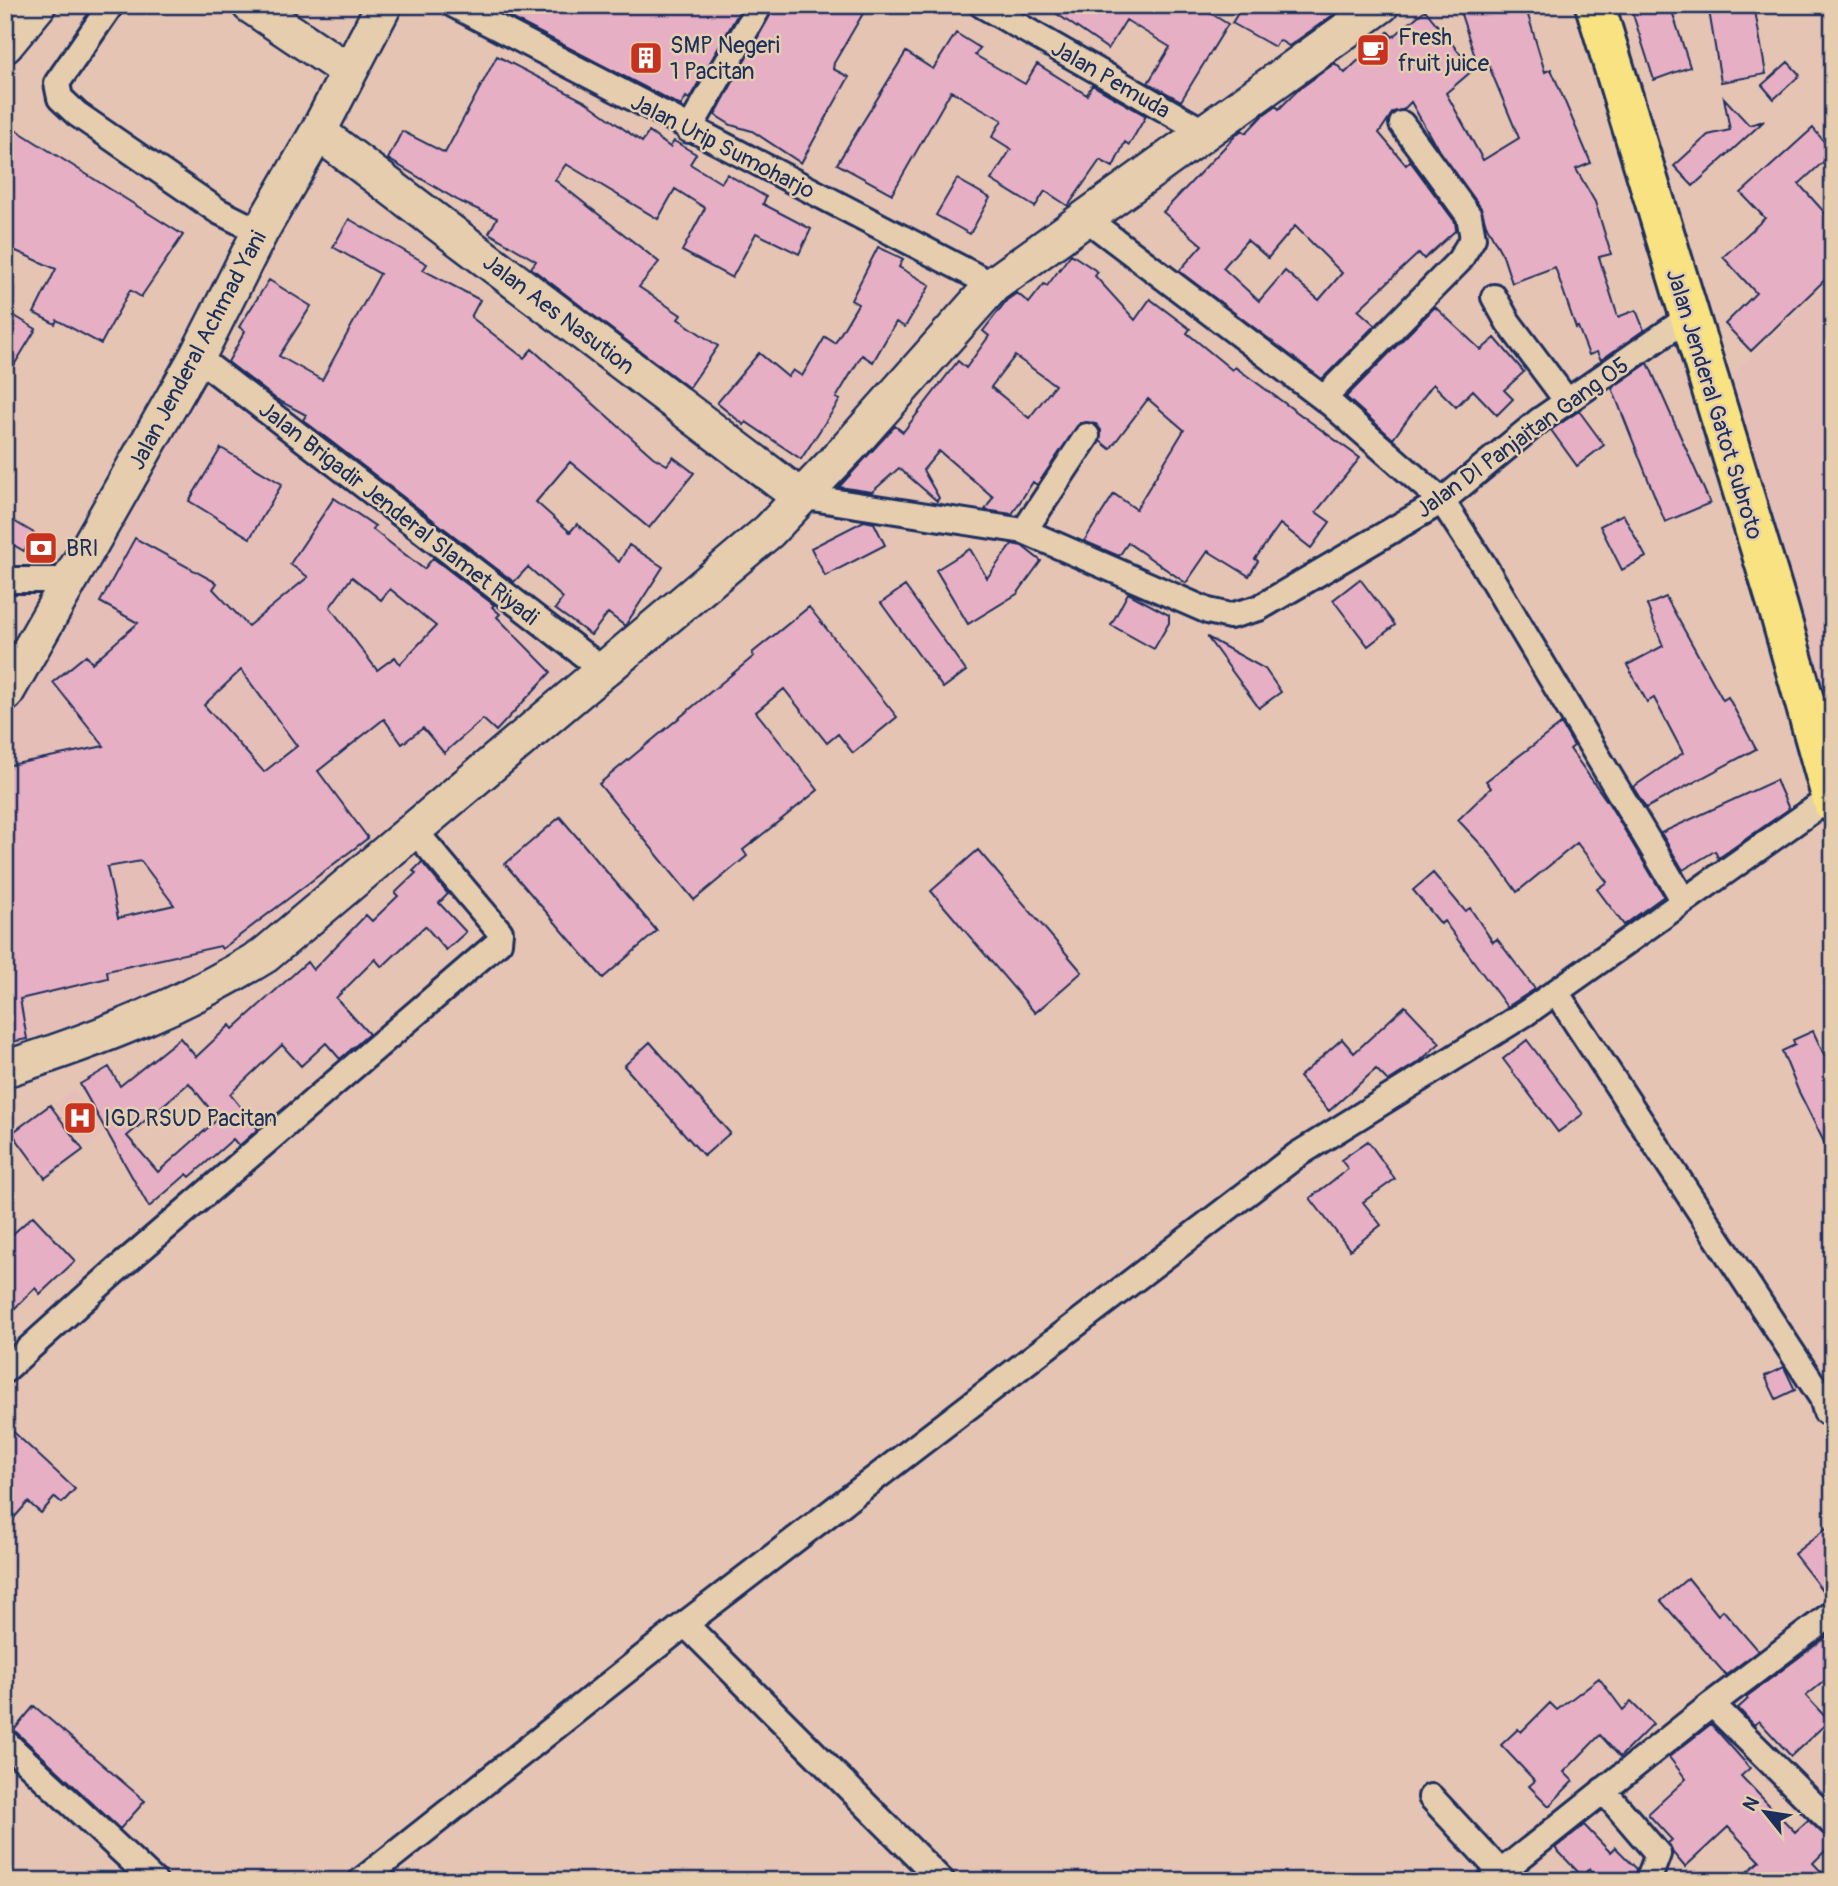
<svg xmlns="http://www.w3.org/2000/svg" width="1838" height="1886" viewBox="0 0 1838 1886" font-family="Pangolin,sans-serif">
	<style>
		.built { fill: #e6beb8 }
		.building { fill: #e7afc3; stroke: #1b2f5e; stroke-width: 2; fill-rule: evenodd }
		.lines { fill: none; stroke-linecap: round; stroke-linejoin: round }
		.street-casing { stroke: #1b2f5e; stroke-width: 30 }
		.secondary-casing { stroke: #1b2f5e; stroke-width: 40 }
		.highway-casing { stroke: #1b2f5e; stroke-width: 44 }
		.street { stroke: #e5cdae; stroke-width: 24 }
		.secondary { stroke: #e5cdae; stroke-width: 35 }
		.highway { stroke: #f8e281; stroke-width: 38 }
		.labels { text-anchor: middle; stroke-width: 5; stroke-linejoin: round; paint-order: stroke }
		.poi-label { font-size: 23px; fill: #1b2f5e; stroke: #e5cdae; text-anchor: start }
		.street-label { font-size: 23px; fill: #1b2f5e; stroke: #e5cdae }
	</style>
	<rect width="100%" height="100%" fill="#e6c4b4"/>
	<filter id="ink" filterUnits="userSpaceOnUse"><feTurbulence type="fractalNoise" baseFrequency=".0143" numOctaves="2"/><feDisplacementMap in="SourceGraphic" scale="14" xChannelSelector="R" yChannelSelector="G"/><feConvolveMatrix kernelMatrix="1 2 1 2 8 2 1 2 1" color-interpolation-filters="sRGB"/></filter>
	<g filter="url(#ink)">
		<path class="built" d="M1833 279V761L1724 382Z
			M194 372 482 592 570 669 240 950 119 1022 5 1061V723Z
			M74 1089 106 1132 86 1147 54 1104Z"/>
		<path class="building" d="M487 5H743L689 99 686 97 681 106Z
			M775 5H868L834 63 833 69 849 77 801 163 752 131 731 125 715 115Z
			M1044 5H1175L1190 14 1197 5 1228 24 1181 101 1148 83 1170 47 1126 20 1108 49Z
			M1243 5H1339L1333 15 1289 46 1279 40 1275 47 1232 23Z
			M1458 5H1525L1545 72 1551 69 1591 163 1576 169 1595 202 1611 254 1599 257 1618 317 1636 310 1644 330 1601 360 1597 352 1589 355 1578 327 1576 328 1555 267 1512 283 1503 256 1486 225 1481 208 1433 141 1411 102 1403 110 1393 112 1379 133 1406 165 1410 161 1455 222 1456 230 1424 259 1419 253 1358 310 1375 325 1322 379 1179 271 1202 245 1163 212 1237 134 1242 130 1246 133 1263 115 1276 106 1279 109 1298 90 1335 63 1345 73 1388 32 1393 37 1425 10 1473 70 1446 93 1483 160 1519 138 1486 59 1478 66ZM1295 226 1342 273 1319 300 1285 271 1259 301 1223 268 1247 240 1268 258Z
			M1630 5H1670L1690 67 1654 80Z
			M1708 5H1754L1766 74 1721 82Z
			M956 33 980 48 975 55 1025 84 1037 64 1087 95 1092 85 1146 116 1129 145 1125 142 1113 167 1100 160 1068 206 1045 191 1035 207 991 180 1011 149 992 137 1002 120 951 91 892 194 837 164 906 52 933 69Z
			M497 56 586 102 642 142 649 132 670 147 674 141 696 154 690 164 721 183 727 174 766 197 763 204 811 229 799 254 756 233 732 278 682 251 705 208 675 189 658 219 566 164 555 180 659 262 639 287 681 315 678 319 718 346 689 388 531 268 536 261 489 233 497 218 459 201 388 159 402 131 445 153Z
			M1788 62 1800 75 1774 99 1762 85Z
			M1724 98 1749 125 1764 121 1693 186 1674 166 1708 135 1730 130Z
			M5 123 183 235 141 297 130 290 101 344 57 320 55 324 34 313 56 269 5 246Z
			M1813 128 1833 153 1799 184 1833 222V272L1751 351 1725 324 1756 293 1723 257 1765 218 1741 193Z
			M957 179 990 198 970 234 936 215Z
			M349 219 427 264 423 270 480 300 471 317 524 358 532 349 653 457 667 465 673 457 694 473 649 528 570 462 536 502 570 532 577 524 619 562 629 545 663 567 625 626 608 613 591 635 555 609 563 598 528 567 514 582 303 420 306 415 276 399 228 362 245 331 239 327 269 280 311 306 279 356 322 380 380 274 333 247Z
			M878 247 903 259 899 267 930 285 905 327 896 322 873 362 862 355 836 398 840 400 801 459 746 422 744 425 717 403 759 353 788 377 793 370 802 376 825 337 835 343 858 304 851 300Z
			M1071 254 1098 272 1095 276 1135 320 1150 299 1190 329 1187 333 1232 370 1235 367 1360 458 1316 512 1330 522 1311 548 1280 524 1255 559 1258 561 1249 576 1208 551 1186 583 1128 543 1119 556 1084 541 1114 494 1136 509 1184 430 1148 399 1110 449 1100 441 1101 430 1096 424 1080 423 1037 485 1033 482 1012 514 985 510 993 497 939 451 923 470 939 498 937 501 899 468 872 492 839 487 895 426 903 432 958 361 966 368 989 336 983 331 1007 300 1017 293 1029 303 1044 284 1047 286ZM1015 356 1055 385 1029 418 991 387Z
			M1435 307 1481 350 1495 338 1524 372 1504 390 1513 399 1497 415 1473 390 1456 407 1433 384 1393 439 1346 397Z
			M5 310 36 329 5 380Z
			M1648 363 1710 503 1665 522 1612 388Z
			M1579 411 1604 445 1577 466 1551 430Z
			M221 448 282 484 250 538 189 501Z
			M334 498 375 526 372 529 424 569 433 558 494 605 492 607 500 614 497 617 551 672 496 731 483 719 444 753 423 728 402 744 384 719 318 771 368 838 222 949 220 946 107 971 108 978 20 999 27 1039 5 1043V766L104 746 53 682 86 655 92 663 138 623 100 602 135 538 217 583 213 589 248 626 308 577 290 564ZM352 577 381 600 390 589 436 626 400 664 395 657 377 670 330 607ZM241 670 297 746 264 772 204 705ZM141 861 174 905 118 918 107 867Z
			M1623 514 1646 557 1622 570 1600 526Z
			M5 516 34 533 24 551 5 540Z
			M864 521 874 523 885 545 825 576 811 548Z
			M1012 544 1022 546 1041 561 1017 594 968 624 936 570 970 549 987 578Z
			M1360 579 1395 625 1368 646 1333 600Z
			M905 586 966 671 943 688 881 603Z
			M1128 593 1169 615V623L1154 649 1111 625Z
			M1666 597 1723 700 1728 697 1756 749 1646 808 1633 787 1683 753 1654 698 1647 702 1627 665 1663 646 1647 605Z
			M809 607 897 717 853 753 838 734 827 743 784 689 756 712 818 790 743 850 747 856 694 900 599 784 754 656 752 653Z
			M1207 637 1265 669 1281 692 1259 708Z
			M1561 724 1574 746 1570 749 1609 804 1664 896 1624 925 1597 889 1607 882 1577 843 1517 892 1489 853 1458 820 1491 788 1486 781Z
			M1776 780 1789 809 1723 855 1718 858 1715 851 1683 870 1661 833Z
			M560 817 657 931 603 978 505 864Z
			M978 850 1082 972 1035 1013 931 891Z
			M422 862 448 894 439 903 466 932 446 950 425 926 382 967 375 959 336 998 369 1034 340 1059 326 1043 301 1066 282 1045 230 1094 258 1129 239 1146 233 1139 190 1177 187 1174 149 1207 80 1084 109 1067 120 1086 180 1038 196 1057 230 1025 233 1029 307 962 313 970 366 915 372 921 398 896 395 893 416 873 413 871ZM189 1083 218 1119 158 1172 127 1136Z
			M1433 873 1465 911 1470 908 1493 942 1497 939 1535 989 1507 1007 1444 921 1441 924 1413 890Z
			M1405 1006 1440 1043 1420 1061 1388 1081 1376 1069 1329 1111 1299 1077 1342 1039 1354 1053Z
			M1813 1031 1833 1074V1160L1798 1090 1782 1051 1795 1045 1793 1040Z
			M1527 1040 1583 1114 1558 1132 1503 1059Z
			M650 1042 730 1133 704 1156 624 1066Z
			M50 1105 83 1150 45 1178 12 1133Z
			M1368 1141 1395 1179 1363 1202 1381 1225 1350 1250 1310 1198 1348 1169 1341 1160Z
			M33 1216 75 1261 40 1294 35 1288 5 1318V1241Z
			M1784 1367 1795 1390 1776 1399 1765 1376Z
			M5 1424 75 1489 62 1503 55 1497 41 1513 28 1502 5 1528Z
			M1833 1523V1598L1829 1599 1794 1554Z
			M1688 1578 1718 1615 1723 1610 1758 1651 1726 1675 1661 1601Z
			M1833 1632V1674L1806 1696 1829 1721 1791 1756 1759 1721 1754 1725 1738 1708 1748 1699 1746 1697Z
			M1599 1678 1623 1710 1631 1702 1653 1724 1620 1757 1600 1735 1564 1772 1573 1781 1549 1806 1529 1786 1535 1781 1501 1745 1518 1729 1521 1732 1550 1703 1557 1710Z
			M34 1706 145 1801 120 1829 14 1730Z
			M1711 1724 1750 1768 1741 1776 1795 1832 1808 1820 1833 1843 1813 1863 1830 1881H1736L1760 1861 1728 1827 1685 1867 1673 1853 1668 1843 1672 1840 1648 1814 1686 1779 1669 1757Z
			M1584 1825 1610 1852 1615 1847 1637 1869 1634 1881H1601L1589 1869 1582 1876 1555 1848Z"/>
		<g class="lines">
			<defs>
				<path id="street" d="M111 5 57 83 60 98 77 114 218 211 260 232
					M454 5 993 285
					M982 5 1203 131
					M689 130 760 5
					M1084 217 1331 404 1442 501 1483 564 1684 901
					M1494 297 1508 322 1567 401
					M197 357 602 669
					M1324 398 1459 261 1473 238 1469 216 1402 124
					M799 496 1024 531 1208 611 1230 616 1259 608 1442 501 1540 420 1689 317
					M1024 531 1087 436
					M5 580H70
					M1556 992 1822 1398 1826 1412
					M5 1370 113 1273 499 942 500 932 415 831
					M685 1624 942 1881
					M1712 1704 1833 1824
					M5 1742 154 1881
					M1603 1790 1658 1854 1648 1881
					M1431 1797 1509 1881
					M361 1881 685 1624 1297 1155 1526 1013 1831 797
					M1490 1881 1712 1704 1833 1613"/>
				<path id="secondary" d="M250 5 348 71
					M5 45 38 5
					M318 132 799 496
					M5 694 197 357 260 232 318 132 384 5
					M5 1069C99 1039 181 1007 265 955L769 531 848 448 993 285 1381 5"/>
				<path id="highway" d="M1595 5 1778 607 1833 803"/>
			</defs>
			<use href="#street" class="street-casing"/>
			<use href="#secondary" class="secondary-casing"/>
			<use href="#highway" class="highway-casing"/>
			<use href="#street" class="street"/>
			<use href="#secondary" class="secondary"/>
			<use href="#highway" class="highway"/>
		</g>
	</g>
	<defs>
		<symbol id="cafe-square" viewBox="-11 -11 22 22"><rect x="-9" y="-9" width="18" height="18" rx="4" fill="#c8321e" stroke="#e5cdae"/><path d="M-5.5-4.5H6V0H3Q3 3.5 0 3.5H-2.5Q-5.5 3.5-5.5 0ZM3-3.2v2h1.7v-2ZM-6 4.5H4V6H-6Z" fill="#fff"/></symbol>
		<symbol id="building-square" viewBox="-11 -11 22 22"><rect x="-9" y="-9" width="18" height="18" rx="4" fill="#c8321e" stroke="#e5cdae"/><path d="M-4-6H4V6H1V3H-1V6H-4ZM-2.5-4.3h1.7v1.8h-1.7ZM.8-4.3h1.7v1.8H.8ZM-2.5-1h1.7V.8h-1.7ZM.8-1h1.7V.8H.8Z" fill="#fff"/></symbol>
		<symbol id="bank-square" viewBox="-11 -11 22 22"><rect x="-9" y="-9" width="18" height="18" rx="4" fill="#c8321e" stroke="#e5cdae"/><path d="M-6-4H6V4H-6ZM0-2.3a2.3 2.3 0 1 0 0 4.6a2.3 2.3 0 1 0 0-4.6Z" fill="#fff"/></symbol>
		<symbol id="hospital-square" viewBox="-11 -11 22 22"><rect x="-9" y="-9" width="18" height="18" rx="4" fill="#c8321e" stroke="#e5cdae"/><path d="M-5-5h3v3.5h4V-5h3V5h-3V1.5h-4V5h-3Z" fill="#fff"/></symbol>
	</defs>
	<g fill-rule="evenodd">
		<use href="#cafe-square" x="1354" y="31" width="38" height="38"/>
		<use href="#building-square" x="627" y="39" width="38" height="38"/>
		<use href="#bank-square" x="22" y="529" width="38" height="38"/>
		<use href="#hospital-square" x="61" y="1099" width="38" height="38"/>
	</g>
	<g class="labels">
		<g class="poi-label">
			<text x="1398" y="45">Fresh<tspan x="1398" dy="26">fruit juice</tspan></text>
			<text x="670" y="53">SMP Negeri<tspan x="670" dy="26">1 Pacitan</tspan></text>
			<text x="66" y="556">BRI</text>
			<text x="104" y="1126">IGD RSUD Pacitan</text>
		</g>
		<g class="street-label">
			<text transform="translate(1111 79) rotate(30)" y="8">Jalan Pemuda</text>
			<text transform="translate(723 146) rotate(27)" y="8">Jalan Urip Sumoharjo</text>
			<text transform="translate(559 314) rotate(37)" y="8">Jalan Aes Nasution</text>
			<text transform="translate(197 350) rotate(-62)" y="8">Jalan Jenderal Achmad Yani</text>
			<text transform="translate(1715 404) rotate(73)" y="8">Jalan Jenderal Gatot Subroto</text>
			<text transform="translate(1522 437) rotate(-36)" y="8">Jalan DI Panjaitan Gang 05</text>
			<text transform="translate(399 513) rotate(38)" y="8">Jalan Brigadir Jenderal Slamet Riyadi</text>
		</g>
	</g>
	<rect width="1838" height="1886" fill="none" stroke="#e5cdae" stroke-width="28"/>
	<rect x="14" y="14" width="1810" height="1858" fill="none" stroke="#1b2f5e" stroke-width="2.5" filter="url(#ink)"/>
	<g transform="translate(1765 1812) rotate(300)" stroke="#e5cdae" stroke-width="5" paint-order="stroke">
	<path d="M0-5L12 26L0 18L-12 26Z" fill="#1b2f5e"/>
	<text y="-10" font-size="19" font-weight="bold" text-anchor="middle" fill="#1b2f5e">N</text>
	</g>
</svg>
